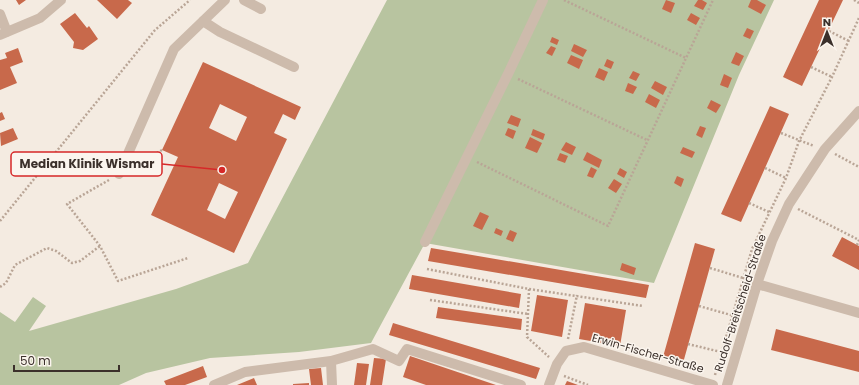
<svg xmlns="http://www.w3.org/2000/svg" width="859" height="385" viewBox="0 0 859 385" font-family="Poppins,sans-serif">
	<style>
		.green { fill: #b8c4a0 }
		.building { fill: #c8694b; fill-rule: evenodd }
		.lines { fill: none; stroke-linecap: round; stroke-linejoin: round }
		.path { stroke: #b9a596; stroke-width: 2.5; stroke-dasharray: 2 2; stroke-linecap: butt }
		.minor { stroke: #cdbbac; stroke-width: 10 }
		.labels { text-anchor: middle; stroke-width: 3; stroke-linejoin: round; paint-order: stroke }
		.street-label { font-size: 11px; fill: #3b302b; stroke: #fbf5ee }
		.leader { fill: none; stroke: #d62828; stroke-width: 1.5 }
		.callout-dot { fill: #d62828; stroke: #fbf5ee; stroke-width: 1.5 }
		.callout { fill: #fbf5ee; stroke: #d62828; stroke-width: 1.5 }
		.callout-label { font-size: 12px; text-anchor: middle; font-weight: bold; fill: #3b302b }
	</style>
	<rect width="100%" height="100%" fill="#f4ebe1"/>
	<path class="green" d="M387 0H774L739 75 654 283 425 243 371 343 299 352 210 358 146 373 119 385H0V312L15 322 33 297 46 306 29 331 176 289 248 263Z"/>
	<path class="building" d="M16 0H26L19 5Z
		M97 0H128L132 3 117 19Z
		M666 0 675 3 671 13 662 9Z
		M698 0H702L707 3 703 10 694 6Z
		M751 0H757L766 5 761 14 748 7Z
		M819 0H843L802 86 783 77Z
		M75 13 87 28 89 26 98 39 83 50 73 48 74 42 60 24Z
		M691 13 700 18 696 25 687 20Z
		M747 28 754 31 750 39 743 36Z
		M552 37 559 40 557 45 550 42Z
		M574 44 587 50 583 57 571 51Z
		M551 46 556 48 552 56 546 53Z
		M18 48 23 62 10 67 17 83 0 90V60L7 58 5 53Z
		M736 52 744 56 739 66 731 63Z
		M571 55 583 60 579 69 567 63Z
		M607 59 614 62 611 69 604 66Z
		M203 62 301 107 295 120 283 114 274 133 287 139 234 253 151 215 178 157 162 150ZM220 104 247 117 236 141 209 128ZM219 183 238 192 225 219 207 210Z
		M599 68 608 72 604 81 595 77Z
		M633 71 640 74 636 81 629 78Z
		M724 74 732 78 728 88 720 85Z
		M655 81 667 87 663 95 651 88Z
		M628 83 637 87 633 94 625 91Z
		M649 94 660 100 656 108 645 102Z
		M711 100 721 105 716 113 707 108Z
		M770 106 789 114 741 222 721 214Z
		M2 112 5 119 0 121V113Z
		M511 115 521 119 518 127 507 123Z
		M700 126 706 128 702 138 696 135Z
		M13 128 18 139 1 146 0 133Z
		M508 128 516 131 513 139 505 135Z
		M533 129 545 134 543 140 531 135Z
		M530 137 542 143 537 153 525 148Z
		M566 142 576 147 572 155 561 150Z
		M683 147 695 152 692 158 680 153Z
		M587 152 602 160 599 168 583 160Z
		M560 153 568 156 565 163 557 160Z
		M591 167 597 170 593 178 587 176Z
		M620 168 627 172 624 178 617 174Z
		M677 176 684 179 681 187 674 183Z
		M614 179 622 184 616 193 608 188Z
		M480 212 489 216 482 230 473 226Z
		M496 228 503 231 501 236 494 233Z
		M510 230 517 233 513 242 506 239Z
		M842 237 859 246V270L832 256Z
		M695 243 715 249 683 363 663 357Z
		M431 248 649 285 646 298 428 261Z
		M622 263 636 268 634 275 620 270Z
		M412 275 521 294 519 308 409 289Z
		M537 295 568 300 562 337 531 331Z
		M585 303 626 310 620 346 579 339Z
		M438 307 522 319 521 330 436 318Z
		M393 323 540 368 536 379 389 335Z
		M776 329 859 351V372L771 350Z
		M410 356 496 385H426L403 377Z
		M374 358 386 359 382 385H370Z
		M357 363 369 364 366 385H354Z
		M203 366 207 377 185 385H166L164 381Z
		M321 368 323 385H311L309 369Z
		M254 378 257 385H237Z
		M567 381 578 385H565Z
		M309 383V385H293V384Z"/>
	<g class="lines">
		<path class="path" d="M564 0 686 58
			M854 0 859 3
			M829 31 849 41
			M811 67 832 77
			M518 79 647 140
			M781 133 814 146
			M835 154 859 167
			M477 162 608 226 713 0
			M136 165 162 150
			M765 168 786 178
			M109 180 67 204 100 246 118 281 188 258
			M749 203 769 212
			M798 209 859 240 857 245
			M0 221 155 30 190 0
			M710 268 743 278
			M427 269 529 289 643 306
			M0 287 6 283 15 265 47 248 56 251 72 263 80 261 100 246
			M529 289 527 337 549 357
			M430 300 528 314
			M699 306 731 315
			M568 339 577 295
			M688 344 721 352
			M715 375 752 249 786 178 799 141 832 77 859 18
			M564 376 588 385"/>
		<path class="minor" d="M244 0 261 9
			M0 14 7 32
			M203 21 220 32 294 67
			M0 35 40 18 61 0
			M119 174 174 49 225 0
			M425 242 508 74 543 0
			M757 284 859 313
			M214 385 245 372 331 361
			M332 385 331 361 373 349 399 361 407 349 521 385
			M549 385 557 364 566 351 584 347 713 385
			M727 385 757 284 772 241 789 204 825 149 859 111"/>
	</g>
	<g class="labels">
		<g class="street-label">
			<text transform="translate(740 303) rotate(-72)" y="4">Rudolf-Breitscheid-Straße</text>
			<text transform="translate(648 353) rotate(16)" y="4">Erwin-Fischer-Straße</text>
		</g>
	</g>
	<path class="leader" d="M222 170L162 164"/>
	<circle class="callout-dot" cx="222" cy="170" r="4"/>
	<rect class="callout" x="11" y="152" width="151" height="24" rx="4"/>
	<g class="callout-label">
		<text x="87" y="168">Median Klinik Wismar</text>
	</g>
	<g transform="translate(827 32)" stroke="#fbf5ee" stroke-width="3" paint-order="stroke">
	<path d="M0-3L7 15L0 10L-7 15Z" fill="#3b302b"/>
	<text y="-6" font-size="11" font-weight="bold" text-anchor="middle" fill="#3b302b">N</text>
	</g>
	<path d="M14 365v6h105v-6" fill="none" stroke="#3b302b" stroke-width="2"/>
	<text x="20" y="365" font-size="12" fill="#3b302b" stroke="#fbf5ee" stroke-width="3" paint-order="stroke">50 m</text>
</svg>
